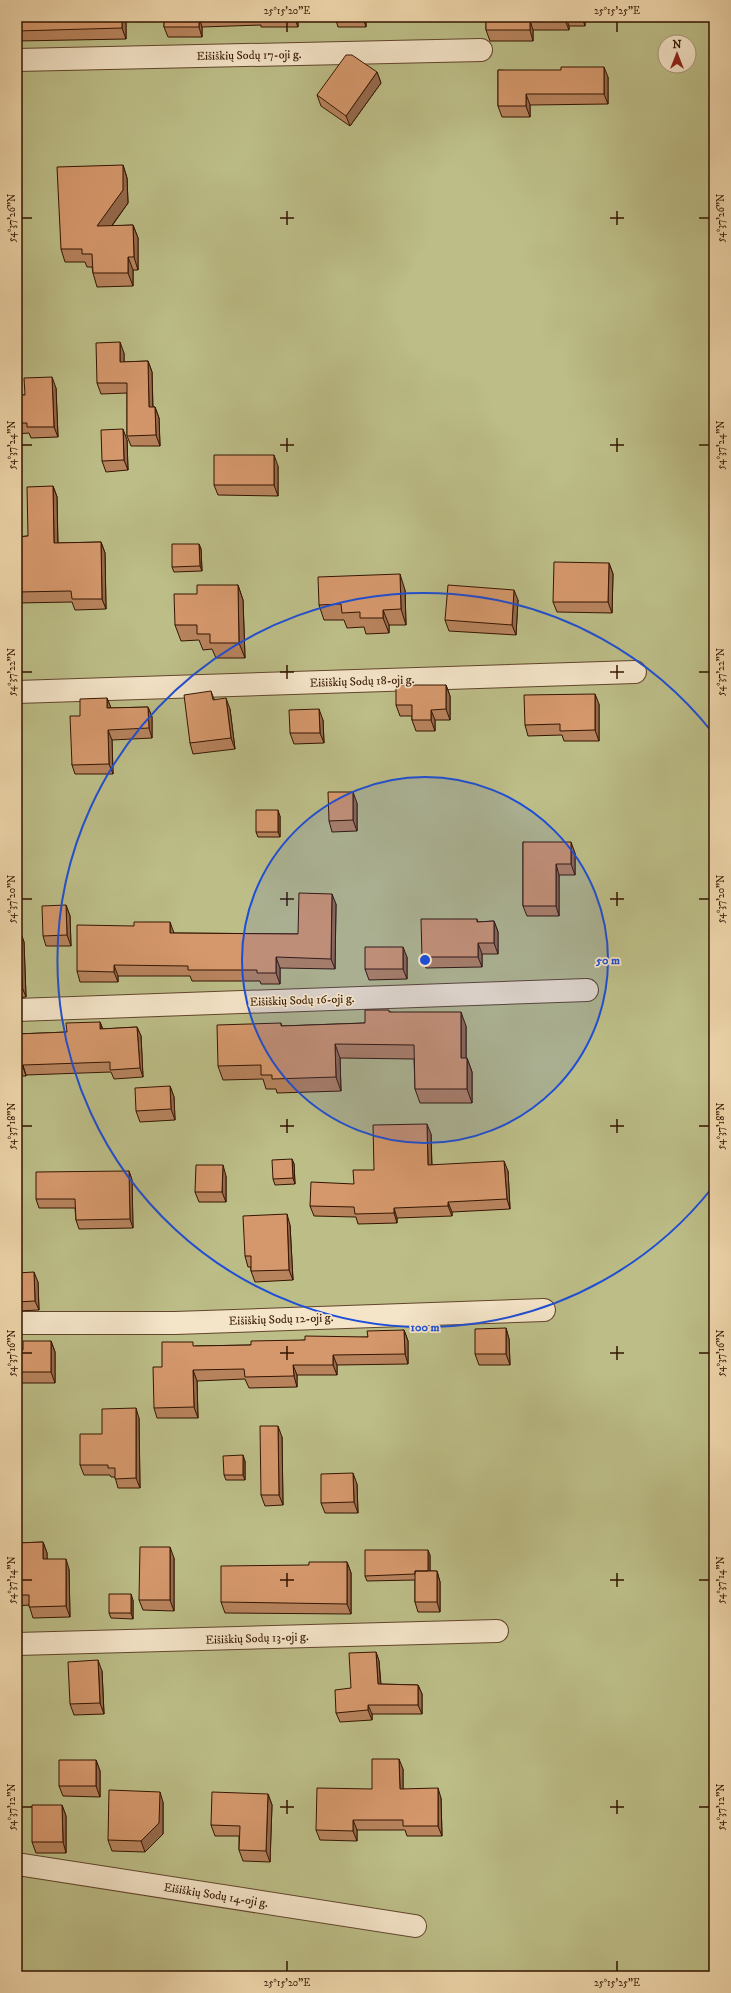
<svg xmlns="http://www.w3.org/2000/svg" width="731" height="1993" viewBox="0 0 731 1993" font-family="'IM FELL DW Pica',serif">
	<style>
		.green { fill: #bcbd87; stroke: #786944; fill-rule: evenodd }
		.lines { fill: none; stroke-linecap: round; stroke-linejoin: round }
		.street-casing { stroke: #62452c; stroke-width: 24 }
		.street { stroke: #f4e4c8; stroke-width: 22 }
		.wall { fill: #b7835d; stroke: #341501 }
		.shaded-wall { fill: #956a4c; stroke: #341501 }
		.building { fill: #d5986c; stroke: #341501 }
		.ticks { fill: none; stroke: #341501; stroke-width: 1.5 }
		.ring { fill: none; stroke: #1d4ed8; stroke-width: 2 }
		.labels { text-anchor: middle; stroke-width: 3.5; stroke-linejoin: round; paint-order: stroke }
		.street-label { font-size: 12px; fill: #341501; stroke: #f4e4c8 }
		.centre { fill: #1d4ed8; stroke: #f4e4c8; stroke-width: 2 }
		.ring-label { font-size: 12px; text-anchor: middle; font-weight: bold; fill: #1d4ed8; stroke: #f4e4c8; stroke-width: 3.5; stroke-linejoin: round; paint-order: stroke }
		.neatline { fill: none; stroke: #341501; stroke-width: 1.5 }
		.ticks-label { font-size: 10px; text-anchor: middle; fill: #341501 }
	</style>
	<rect width="100%" height="100%" fill="#eed6ab"/>
	<filter id="stains"><feTurbulence type="fractalNoise" baseFrequency=".005" numOctaves="4"/><feColorMatrix values="0 0 0 0 .2 0 0 0 0 .09 0 0 0 0 .02 0 0 0 .5 -.17"/></filter>
	<radialGradient id="worn" r=".72"><stop offset=".6" stop-color="#630" stop-opacity="0"/><stop offset="1" stop-color="#630" stop-opacity=".3"/></radialGradient>
	<path class="green" d="M17 17H714V1976H17ZM665 42H689V66H665Z"/>
	<g class="lines">
		<defs>
			<path id="street" d="M17 60 481 50
				M17 692 635 672
				M17 1010 587 990
				M17 1323H175L544 1310
				M17 1644 497 1631
				M17 1864 415 1926"/>
		</defs>
		<use href="#street" class="street-casing"/>
		<use href="#street" class="street"/>
	</g>
	<path class="wall" d="M17 17H126V39L17 41Z
		M164 17H298V27H261V25L202 27V37H168L164 27Z
		M335 17H366V27H338Z
		M486 17H585V26H569V30H533V41H490L486 30Z
		M498 70 608 77V104L530 105V117H502L498 106Z
		M377 72 381 83 350 126 321 106 317 95Z
		M123 165 127 178 128 203 112 226 133 225 138 238V270H133V286L97 287 93 273 92 267H87L85 262H65L61 249Z
		M124 353V362L148 361 152 372 153 407H155L159 418 160 446H131L127 436V393L101 394 97 383Z
		M56 388 58 437 31 438 29 433 17 434V395H25Z
		M127 440 128 470 106 472 102 461Z
		M278 466V496L218 495 214 485Z
		M53 486 57 497 58 543 101 542 105 553 106 609 75 610 72 602 17 603V537L28 536Z
		M199 544 201 549 202 571 174 572 172 567Z
		M609 563 613 574 612 613 557 612 553 602Z
		M238 585 243 600 245 658H216L212 649 203 650 199 640 181 641 175 625 197 594Z
		M405 590 406 625H389V633L366 634 364 627 347 628 344 620H324L319 605Z
		M518 600 516 635 449 631 445 620Z
		M446 685 450 696V720H435V731H416L412 720V716H400L396 705Z
		M211 691 214 699 230 709 235 749 193 754 190 743Z
		M107 698 111 708 148 707 152 717V738L112 740 113 774H75L72 765 80 716Z
		M599 704V741H564L562 735 528 736 525 725Z
		M323 720 324 743 294 744 290 733Z
		M357 803V831L332 832 329 821Z
		M280 816V837H258L256 832Z
		M523 842 575 853V875H559V916H527L523 906Z
		M336 904 335 969 280 968V984H261L260 981H192L190 976H118V982H80L77 971 174 933 298 934Z
		M66 905 70 916 71 946H46L43 936Z
		M477 919 478 922 494 921 498 932V954H482V967L426 968 422 957Z
		M20 931 24 942 26 997 17 998V932Z
		M407 957V979L369 980 365 969Z
		M390 1012 466 1026V1058H467L472 1072V1103H420L415 1089 414 1059 340 1058 341 1091 277 1093 276 1089H266L263 1079 223 1080 218 1066 281 1023 282 1026 365 1023Z
		M100 1022 103 1029 137 1027 141 1036 143 1077 114 1079 111 1072 26 1075V1076H17V1034L67 1032Z
		M170 1086 174 1097 175 1120 140 1122 136 1111Z
		M431 1134 432 1165 508 1171 510 1209 452 1212V1216L397 1218V1223L358 1224 356 1217 314 1216 310 1206 354 1184 374 1170Z
		M292 1159 294 1164 295 1184 275 1185 273 1179Z
		M129 1171 132 1180 133 1228 79 1229 76 1220 75 1208H39L36 1199Z
		M226 1176V1202H199L195 1192Z
		M290 1225 293 1280 255 1282 251 1271V1267H248L245 1256Z
		M17 1273 38 1282 39 1310 17 1311Z
		M506 1328 509 1339 510 1365H479L475 1354Z
		M404 1330 408 1341V1364L337 1365V1375H297V1387L249 1388 245 1379 197 1381 198 1418H157L154 1408 195 1346 251 1345 305 1340 368 1337Z
		M51 1341 55 1352V1383H19V1412H17V1350H23Z
		M139 1418 140 1488H118L115 1477H111L110 1475H84L80 1465 102 1434Z
		M282 1437 283 1505 265 1506 261 1495Z
		M245 1461V1480H226L224 1475Z
		M357 1484 358 1513H325L321 1503Z
		M43 1542 47 1553V1559L69 1569 70 1617 33 1618 29 1605 17 1606V1543Z
		M430 1555V1571H437L440 1582V1612H418L415 1602V1580L367 1581 365 1576Z
		M174 1558V1611L143 1610 139 1600Z
		M347 1562 351 1573V1614L225 1613 221 1602 309 1565Z
		M133 1600V1619L111 1618 109 1613Z
		M376 1652 379 1661 381 1684 418 1685 422 1694V1714H372V1720L340 1722 336 1713 351 1688Z
		M17 1667 20 1676 21 1727 17 1728Z
		M102 1671 104 1714 74 1715 70 1704Z
		M96 1760 100 1771V1797L63 1796 59 1786Z
		M403 1769V1789L441 1798 442 1836H407L405 1830H357V1841L320 1840 316 1830 372 1789Z
		M268 1794 272 1805 270 1862 243 1861 239 1850V1836H215L211 1825Z
		M163 1802V1834L145 1852 112 1851 108 1840Z
		M62 1805 66 1816V1853H36L32 1842Z"/>
	<path class="shaded-wall" d="M122 17H126V39L122 28Z
		M199 17 202 27V37L199 27Z
		M294 17H298V27Z
		M363 17H366V27L363 18Z
		M565 17H566L569 26V30L565 20Z
		M582 17H585V26Z
		M530 20 533 30V41L530 30Z
		M604 67 608 77V104L604 94Z
		M377 72 381 83 350 126 346 116Z
		M526 94 530 105V117L526 106Z
		M123 165 127 178 128 203 102 239 97 226Z
		M133 225 138 238V270L134 257Z
		M128 257 133 270V286L128 273Z
		M120 342 124 353V372L120 362Z
		M148 361 152 372 153 418 149 407Z
		M52 377 56 388 58 437 54 427Z
		M155 407 159 418 160 446 156 435Z
		M123 429 127 440 128 470 124 460Z
		M274 455 278 466V496L274 485Z
		M53 486 57 497 58 554 54 543Z
		M101 542 105 553 106 609 102 599Z
		M199 544 201 549 202 571 200 566Z
		M609 563 613 574 612 613 608 602Z
		M400 574 405 590 406 625 401 609Z
		M238 585 243 600 245 658 239 643Z
		M514 590 518 600 516 635 512 625Z
		M383 610 389 625V633L383 618Z
		M446 685 450 696V720L446 709Z
		M595 694 599 704V741L595 730Z
		M107 698 111 708H107Z
		M226 698 230 709 235 749 231 738Z
		M148 707 152 717V738L149 728Z
		M319 709 323 720 324 743 320 733Z
		M431 710 435 720V731L431 720Z
		M108 730 112 740 113 774 109 764Z
		M353 792 357 803V831L353 820Z
		M278 810 280 816V837L278 832Z
		M571 842 575 853V875L571 864Z
		M556 864 559 875V916L556 906Z
		M332 894 336 904 335 969 331 959Z
		M66 905 70 916 71 946 67 935Z
		M494 921 498 932V954L494 943Z
		M170 922 174 933V944L170 933Z
		M20 931 24 942 26 997 22 987Z
		M478 943 482 954V967L478 957Z
		M403 947 407 957V979L403 969Z
		M276 957 280 968V984L276 973Z
		M114 965 118 976V982L114 972Z
		M461 1012 466 1026V1072L461 1058Z
		M100 1022 103 1031 100 1029Z
		M137 1027 141 1036 143 1077 140 1068Z
		M335 1044 340 1058 341 1091 336 1077Z
		M467 1058 472 1072V1103L467 1089Z
		M23 1065 26 1075V1076L23 1067Z
		M170 1086 174 1097 175 1120 171 1109Z
		M427 1124 431 1134 432 1175 428 1165Z
		M292 1159 294 1164 295 1184 293 1178Z
		M504 1161 508 1171 510 1209 507 1199Z
		M223 1165 226 1176V1202L222 1192Z
		M129 1171 132 1180 133 1228 130 1219Z
		M448 1202 452 1212V1216L448 1206Z
		M394 1208 397 1218V1223L394 1213Z
		M287 1214 290 1225 293 1280 289 1270Z
		M34 1272 38 1282 39 1310 35 1301Z
		M506 1328 509 1339 510 1365 506 1354Z
		M404 1330 408 1341V1364L405 1354Z
		M51 1341 55 1352V1383L51 1372Z
		M333 1355 337 1365V1375L333 1365Z
		M293 1365 297 1375V1387L294 1376Z
		M193 1370 197 1381 198 1418 194 1407Z
		M17 1378 19 1383V1412L17 1408Z
		M136 1408 139 1418 140 1488 136 1478Z
		M278 1426 282 1437 283 1505 279 1495Z
		M243 1455 245 1461V1480L243 1475Z
		M353 1473 357 1484 358 1513 354 1502Z
		M43 1542 47 1553V1570L43 1559Z
		M170 1547 174 1558V1611L170 1600Z
		M428 1550 430 1555V1580L428 1574Z
		M66 1559 69 1569 70 1617 66 1606Z
		M347 1562 351 1573V1614L347 1604Z
		M437 1571 440 1582V1612L437 1602Z
		M131 1594 133 1600V1619L131 1613Z
		M376 1652 379 1661 381 1694 378 1684Z
		M98 1660 102 1671 104 1714 100 1703Z
		M17 1667 20 1676 21 1727 18 1717Z
		M418 1685 422 1694V1714L418 1705Z
		M368 1705 372 1714V1720L368 1710Z
		M399 1759 403 1769V1799L400 1789Z
		M96 1760 100 1771V1797L96 1786Z
		M438 1788 441 1798 442 1836 438 1826Z
		M160 1792 163 1802V1834L145 1852 141 1841Z
		M268 1794 272 1805 270 1862 266 1851Z
		M62 1805 66 1816V1853L63 1842Z
		M353 1820 357 1830V1841L353 1831Z"/>
	<path class="building" d="M17 17H122V28L17 31Z
		M164 17H202H199V27H164Z
		M335 17H363V18H335Z
		M486 17H565V20H530V30H486Z
		M346 55H352L377 72 346 116 317 95Z
		M561 67H604V94H526V106H498V70H561Z
		M123 165V190L97 226 133 225 134 257H128V273H93L92 254H82V249H61L57 167Z
		M120 342V362L148 361 149 407H155L156 435 127 436V383H97L96 343Z
		M52 377 54 427H27V423H17V395H25L24 378Z
		M123 429 124 460 102 461 101 430Z
		M214 455H274V485H214Z
		M53 486 54 543 101 542 102 599H72L71 591 17 592V537L28 536 27 487Z
		M172 544H199L200 566 172 567Z
		M554 562 609 563 608 602H553Z
		M400 574 401 609 383 610V618H360V612L342 613 341 604 319 605 318 577Z
		M197 585H238L239 643H210V634H197V625H175L174 594H197Z
		M448 585 514 590 512 625 445 620Z
		M396 685H446V709L431 710V720H412V705H396Z
		M211 691 213 700 226 698 231 738 190 743 184 695Z
		M595 694V730L560 731V724L525 725 524 695Z
		M107 698V708L148 707 149 728 108 730 109 764 72 765 70 716H80V699Z
		M319 709 320 733H290L289 710Z
		M328 792H353V820L329 821Z
		M256 810H278V832H256Z
		M523 842H571V864H556V906H523Z
		M299 893 332 894 331 959 276 957V973H257V970H188V966L114 965V972L77 971V925L134 926V922H170V933L298 934Z
		M66 905 67 935 43 936 42 906Z
		M421 919H477V922L494 921V943H478V957H422Z
		M20 931 22 987H17V932Z
		M365 947H403V969H365Z
		M365 1010H389V1012H461V1058H467V1089H415L414 1045 335 1044 336 1077 272 1079V1075H261V1065L218 1066 217 1025 281 1023V1026L365 1023Z
		M100 1022V1029L137 1027 140 1068 110 1070V1062L23 1065V1067L17 1066V1034L67 1032 66 1023Z
		M170 1086 171 1109 136 1111 135 1088Z
		M427 1124 428 1165 504 1161 507 1199 448 1202V1206L394 1208V1213L355 1214 354 1207 310 1206 311 1182 354 1184 353 1170H374L373 1125Z
		M292 1159 293 1178 273 1179 272 1160Z
		M196 1165H223L222 1192H195Z
		M129 1171 130 1219 76 1220 75 1199H36V1172Z
		M287 1214 289 1270 251 1271V1256H245L243 1216Z
		M34 1272 35 1301 17 1302V1273Z
		M506 1328V1354H475V1329Z
		M404 1330 405 1354 333 1355V1365H293L294 1376 245 1377 244 1369 193 1370 194 1407 154 1408 153 1367H162V1342H193V1346L251 1345V1341L305 1340V1336L368 1337 367 1331Z
		M23 1341H51V1372H17V1350H23Z
		M136 1408V1478L115 1479V1468H108V1465H80V1434H102V1409Z
		M260 1426H278L279 1495H261Z
		M243 1455V1475H224L223 1456Z
		M353 1473 354 1502 321 1503V1474Z
		M43 1542V1559H66V1606L29 1607V1595H17V1543Z
		M140 1547H170V1600H139Z
		M365 1550H428V1571H415V1574L365 1576Z
		M309 1562H347V1604L221 1602V1566L309 1565Z
		M415 1571H437V1602H415Z
		M109 1594H131V1613H109Z
		M376 1652 378 1684 418 1685V1705H368V1710L336 1713 335 1690 351 1688 349 1653Z
		M98 1660 100 1703 70 1704 68 1662Z
		M17 1690 18 1717H17Z
		M372 1759H399L400 1789 438 1788V1826H403V1820H353V1831L316 1830 317 1788 372 1789Z
		M59 1760H96V1786H59Z
		M109 1790 160 1792 159 1823 141 1841 108 1840Z
		M212 1792 268 1794 266 1851 239 1850 240 1826 211 1825Z
		M32 1805H62L63 1842H32Z"/>
	<path class="ticks" d="M287 22V32M617 22V32M287 211V225M617 211V225M22 218H32M280 218H294M610 218H624M699 218H709M287 438V452M617 438V452M22 445H32M280 445H294M610 445H624M699 445H709M287 665V679M617 665V679M22 672H32M280 672H294M610 672H624M699 672H709M287 892V906M617 892V906M22 899H32M280 899H294M610 899H624M699 899H709M287 1119V1133M617 1119V1133M22 1126H32M280 1126H294M610 1126H624M699 1126H709M287 1346V1360M617 1346V1360M22 1353H32M280 1353H294M610 1353H624M699 1353H709M287 1573V1587M617 1573V1587M22 1580H32M280 1580H294M610 1580H624M699 1580H709M287 1800V1814M617 1800V1814M22 1807H32M280 1807H294M610 1807H624M699 1807H709M287 1961V1971M617 1961V1971"/>
	<circle cx="425" cy="960" r="183" fill="#1d4ed8" fill-opacity=".12"/>
	<g class="ring">
		<circle cx="425" cy="960" r="183"/>
		<path d="M712 1188A367 367 0 1 1 712 732"/>
	</g>
	<g class="labels">
		<g class="street-label">
			<text transform="translate(249 55) rotate(-1)" y="4">Eišiškių Sodų 17-oji g.</text>
			<text transform="translate(362 681) rotate(-2)" y="4">Eišiškių Sodų 18-oji g.</text>
			<text transform="translate(302 1000) rotate(-2)" y="4">Eišiškių Sodų 16-oji g.</text>
			<text transform="translate(281 1319) rotate(-2)" y="4">Eišiškių Sodų 12-oji g.</text>
			<text transform="translate(257 1638) rotate(-2)" y="4">Eišiškių Sodų 13-oji g.</text>
			<text transform="translate(216 1895) rotate(9)" y="4">Eišiškių Sodų 14-oji g.</text>
		</g>
	</g>
	<circle cx="425" cy="960" r="6" class="centre"/>
	<g class="ring-label">
		<text x="608" y="964">50 m</text>
		<text x="425" y="1331">100 m</text>
	</g>
	<rect width="731" height="1993" fill="none" stroke="#eed6ab" stroke-width="44"/>
	<g transform="translate(677 54)"><circle r="19" fill="#f4e4c8" stroke="#a79178"/>
	<path d="M0-3L7 15L0 10L-7 15Z" fill="#8f2418"/>
	<text y="-6" font-size="11" font-weight="bold" text-anchor="middle" fill="#341501">N</text>
	</g>
	<rect x="22" y="22" width="687" height="1949" class="neatline"/>
	<g class="ticks-label">
		<text x="287" y="14">25°15'20"E</text>
		<text x="617" y="14">25°15'25"E</text>
		<text transform="translate(11 218) rotate(-90)" y="4">54°37'26"N</text>
		<text transform="translate(720 218) rotate(-90)" y="4">54°37'26"N</text>
		<text transform="translate(11 445) rotate(-90)" y="4">54°37'24"N</text>
		<text transform="translate(720 445) rotate(-90)" y="4">54°37'24"N</text>
		<text transform="translate(11 672) rotate(-90)" y="4">54°37'22"N</text>
		<text transform="translate(720 672) rotate(-90)" y="4">54°37'22"N</text>
		<text transform="translate(11 899) rotate(-90)" y="4">54°37'20"N</text>
		<text transform="translate(720 899) rotate(-90)" y="4">54°37'20"N</text>
		<text transform="translate(11 1126) rotate(-90)" y="4">54°37'18"N</text>
		<text transform="translate(720 1126) rotate(-90)" y="4">54°37'18"N</text>
		<text transform="translate(11 1353) rotate(-90)" y="4">54°37'16"N</text>
		<text transform="translate(720 1353) rotate(-90)" y="4">54°37'16"N</text>
		<text transform="translate(11 1580) rotate(-90)" y="4">54°37'14"N</text>
		<text transform="translate(720 1580) rotate(-90)" y="4">54°37'14"N</text>
		<text transform="translate(11 1807) rotate(-90)" y="4">54°37'12"N</text>
		<text transform="translate(720 1807) rotate(-90)" y="4">54°37'12"N</text>
		<text x="287" y="1986">25°15'20"E</text>
		<text x="617" y="1986">25°15'25"E</text>
	</g>
	<rect width="100%" height="100%" filter="url(#stains)"/>
	<rect width="100%" height="100%" fill="url(#worn)"/>
</svg>
